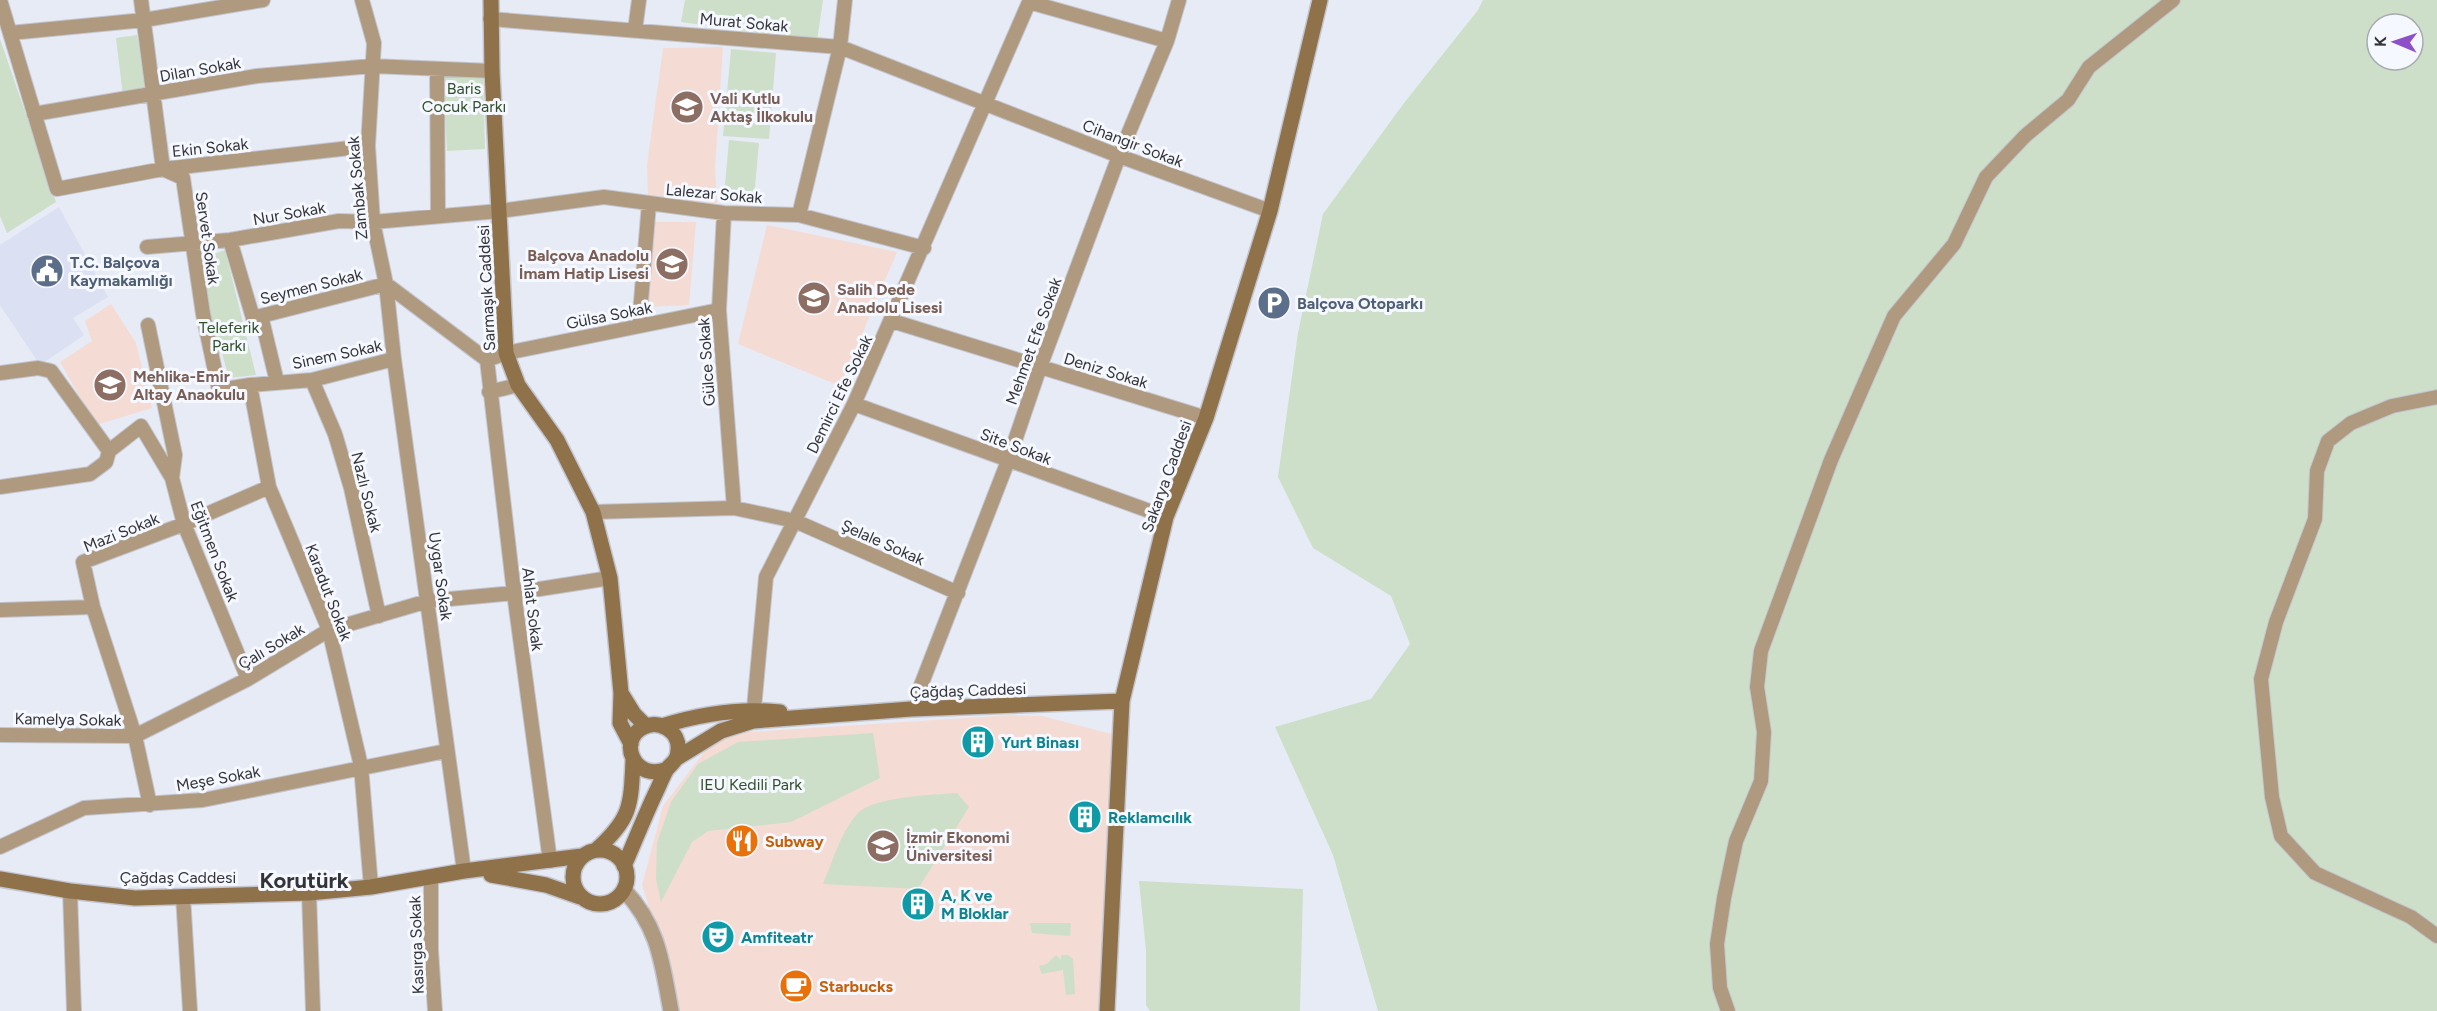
<svg xmlns="http://www.w3.org/2000/svg" width="2437" height="1011" viewBox="0 0 2437 1011" font-family="Figtree,sans-serif">
	<style>
		.built { fill: #dbe0f2 }
		.education { fill: #f4dbd4 }
		.green { fill: #cddfc8; fill-rule: evenodd }
		.lines { fill: none; stroke-linecap: round; stroke-linejoin: round }
		.minor-casing { stroke: #c3c6d0; stroke-width: 16 }
		.tertiary-casing { stroke: #c3c6d0; stroke-width: 18 }
		.secondary-casing { stroke: #c3c6d0; stroke-width: 18 }
		.minor { stroke: #af9a7f; stroke-width: 14 }
		.tertiary { stroke: #af9a7f; stroke-width: 15 }
		.secondary { stroke: #90724a; stroke-width: 15 }
		.labels { text-anchor: middle; stroke-width: 6; stroke-linejoin: round; paint-order: stroke }
		.street-label { font-size: 16px; fill: #333438; stroke: #f6f8ff }
		.park-label { font-size: 16px; fill: #32502a; stroke: #f6f8ff }
		.education-label { font-size: 16px; font-weight: bold; fill: #785e54; stroke: #f6f8ff; text-anchor: start }
		.service-label { font-size: 16px; font-weight: bold; fill: #4e5e75; stroke: #f6f8ff; text-anchor: start }
		.culture-label { font-size: 16px; font-weight: bold; fill: #0d838f; stroke: #f6f8ff; text-anchor: start }
		.food-label { font-size: 16px; font-weight: bold; fill: #c56008; stroke: #f6f8ff; text-anchor: start }
		.district-label { font-size: 22px; font-weight: bold; fill: #333438; stroke: #f6f8ff }
	</style>
	<rect width="100%" height="100%" fill="#e7ebf6"/>
	<path class="built" d="M59 207 108 297 73 318 84 335 40 365 0 305V245Z"/>
	<path class="education" d="M723 47 715 169 717 203 648 198 647 165 663 48Z
		M655 222H696L689 305 647 307Z
		M767 225 897 252 840 386 738 344Z
		M111 304 136 343 152 408 96 425 60 362 92 341 85 321Z
		M1012 715 1042 716 1119 736 1102 1011H676L666 961 642 885 663 806 718 734Z"/>
	<path class="green" d="M685 0H823L817 41 681 22Z
		M1483 0H2437V1011H1378L1333 855 1275 727 1371 699 1410 644 1391 596 1313 548 1278 477 1298 333 1323 214 1404 103 1478 10ZM2377 24H2413V60H2377Z
		M137 35 148 91 123 96 116 38Z
		M0 39 56 202 7 233 0 216Z
		M731 49 776 53 769 139 723 136Z
		M443 76 483 78 485 149 447 151Z
		M729 140 759 143 754 198 724 196Z
		M225 250 256 375 229 378 222 353 215 354 198 260Z
		M873 733 880 778 791 822 708 831 692 842 661 902 656 879 657 843 671 802 698 764 738 742Z
		M957 793 969 807 918 889 823 884C833 861 841 831 858 813 876 796 933 795 957 793Z
		M1139 881 1303 889 1300 1011H1150L1146 1005V951Z
		M1030 923H1071L1070 936 1032 933Z
		M1056 955 1061 960V955H1068L1073 959 1075 994 1066 995 1063 970 1042 974 1039 966 1047 964Z"/>
	<g class="lines">
		<defs>
			<path id="minor" d="M0 0 57 189 163 169 368 146
				M141 0 163 169 183 178 203 314 219 390 250 385 312 380 394 359
				M362 0 374 43 368 146 373 222 386 284 487 360
				M1029 2 1167 41
				M490 19 840 47 1119 156 1270 211
				M635 30 639 0
				M10 33 144 20 263 0
				M437 69 438 216
				M34 114 257 76 372 66 492 71
				M724 213 719 310 734 508
				M799 215 840 47 845 0
				M230 240 253 318 386 284 394 359 464 871
				M147 247 230 240 339 221 373 222 500 211 604 197 724 213 799 215 924 248
				M261 316 277 382
				M892 321 1206 418
				M148 325 175 455 172 478 184 524 248 679
				M639 326 649 203
				M487 360 514 593 550 861
				M487 360 506 353 719 310
				M0 373 38 368 51 371 109 451
				M312 380 335 434 351 488 379 616
				M250 385 269 487 329 630 361 766 371 887
				M489 392 518 385
				M2437 397 2392 406 2351 423 2328 441 2317 471 2315 519 2276 622 2261 679 2272 797 2281 836 2315 873 2411 917 2437 936
				M854 404 1166 517
				M109 451 141 426 172 478
				M0 487 90 474 106 462 109 451
				M593 512 734 508 795 521 958 593
				M0 610 93 607
				M918 693 1008 461 1040 367 1119 156 1167 41 1179 0
				M753 719 766 577 854 404 1030 0
				M0 735 135 736 248 679 329 630 428 601 514 593 610 578
				M150 805 135 736 93 607 83 562 184 524 269 487
				M0 847 84 808 203 800 446 751
				M431 877V950L435 1011
				M70 891 74 1011
				M309 893 313 1011
				M183 896 190 1011
				M1728 1011 1720 988 1717 944 1724 898 1736 841 1761 781 1764 732 1757 687 1761 651 1831 460 1865 382 1894 316 1954 244 1986 177 2025 136 2068 100 2089 67 2173 0"/>
			<path id="tertiary" d="M624 890C659 927 662 963 671 1011"/>
			<path id="secondary" d="M491 0 492 71 506 353 518 385 557 440 593 512 610 578 621 693 620 723 631 744
				M621 693 634 714 646 726
				M662 726C700 714 741 708 780 712
				M677 758 721 731 753 721 911 709 1122 701
				M573 877a27 27 0 1 1 54 0a27 27 0 1 1-54 0Z
				M596 850C631 819 631 806 633 760
				M624 866C635 841 645 815 657 790 660 784 663 775 667 769 672 763 678 760 678 750 680 732 660 719 644 727 616 740 635 783 667 769
				M491 875 546 885 580 897
				M0 879 70 891 135 898 309 893 371 887 464 871 582 856
				M1107 1011 1122 701 1166 517 1206 418 1270 211 1320 0"/>
		</defs>
		<use href="#minor" class="minor-casing"/>
		<use href="#tertiary" class="tertiary-casing"/>
		<use href="#secondary" class="secondary-casing"/>
		<use href="#minor" class="minor"/>
		<use href="#tertiary" class="tertiary"/>
		<use href="#secondary" class="secondary"/>
	</g>
	<defs>
		<symbol id="school-disc" viewBox="-11 -11 22 22"><circle r="9.5" fill="#8d6e63" stroke="#f6f8ff"/><path d="M0-5L7-2L0 1L-7-2ZM-4 1L0 2.5L4 1V4Q0 6-4 4Z" fill="#fff"/></symbol>
		<symbol id="civic-disc" viewBox="-11 -11 22 22"><circle r="9.5" fill="#5c6f8a" stroke="#f6f8ff"/><path d="M-.6-6.5H3V-4.5H.6V-3L4-1V1h2V6H-6V1h2V-1L-.6-3ZM-1.2 2.5V6h2.4V2.5Z" fill="#fff"/></symbol>
		<symbol id="parking-disc" viewBox="-11 -11 22 22"><circle r="9.5" fill="#5c6f8a" stroke="#f6f8ff"/><path d="M-3.5-5.5H1a3.5 3.5 0 0 1 0 7H-1V5.5H-3.5ZM-1-3.4V-.6H.8a1.4 1.4 0 0 0 0-2.8Z" fill="#fff"/></symbol>
		<symbol id="building-disc" viewBox="-11 -11 22 22"><circle r="9.5" fill="#0f9aa8" stroke="#f6f8ff"/><path d="M-4-6H4V6H1V3H-1V6H-4ZM-2.5-4.3h1.7v1.8h-1.7ZM.8-4.3h1.7v1.8H.8ZM-2.5-1h1.7V.8h-1.7ZM.8-1h1.7V.8H.8Z" fill="#fff"/></symbol>
		<symbol id="restaurant-disc" viewBox="-11 -11 22 22"><circle r="9.5" fill="#e8710a" stroke="#f6f8ff"/><path d="M-5-6h1v4h1v-4h1v4h1v-4h1v5L-1.5 .5V6h-2V.5L-5-1ZM5-6V6H3V1.5H1.5Q1.5-4 5-6Z" fill="#fff"/></symbol>
		<symbol id="university-disc" viewBox="-11 -11 22 22"><circle r="9.5" fill="#8d6e63" stroke="#f6f8ff"/><path d="M0-5L7-2L0 1L-7-2ZM-4 1L0 2.5L4 1V4Q0 6-4 4Z" fill="#fff"/></symbol>
		<symbol id="theatre-disc" viewBox="-11 -11 22 22"><circle r="9.5" fill="#0f9aa8" stroke="#f6f8ff"/><path d="M-5-5.5Q0-4 5-5.5V0Q5 5 0 6Q-5 5-5 0ZM-3.3-2.5H-1v1.5H-3.3ZM1-2.5H3.3v1.5H1ZM-2.8 1Q0 5.5 2.8 1Z" fill="#fff"/></symbol>
		<symbol id="cafe-disc" viewBox="-11 -11 22 22"><circle r="9.5" fill="#e8710a" stroke="#f6f8ff"/><path d="M-5.5-4.5H6V0H3Q3 3.5 0 3.5H-2.5Q-5.5 3.5-5.5 0ZM3-3.2v2h1.7v-2ZM-6 4.5H4V6H-6Z" fill="#fff"/></symbol>
	</defs>
	<g fill-rule="evenodd">
		<use href="#school-disc" x="668" y="88" width="38" height="38"/>
		<use href="#school-disc" x="653" y="245" width="38" height="38"/>
		<use href="#civic-disc" x="28" y="252" width="38" height="38"/>
		<use href="#school-disc" x="795" y="279" width="38" height="38"/>
		<use href="#parking-disc" x="1255" y="284" width="38" height="38"/>
		<use href="#school-disc" x="91" y="366" width="38" height="38"/>
		<use href="#building-disc" x="959" y="723" width="38" height="38"/>
		<use href="#building-disc" x="1066" y="798" width="38" height="38"/>
		<use href="#restaurant-disc" x="723" y="822" width="38" height="38"/>
		<use href="#university-disc" x="864" y="827" width="38" height="38"/>
		<use href="#building-disc" x="899" y="885" width="38" height="38"/>
		<use href="#theatre-disc" x="699" y="918" width="38" height="38"/>
		<use href="#cafe-disc" x="777" y="967" width="38" height="38"/>
	</g>
	<g class="labels">
		<g class="street-label">
			<text transform="translate(744 22) rotate(5)" y="6">Murat Sokak</text>
			<text transform="translate(200 69) rotate(-10)" y="6">Dilan Sokak</text>
			<text transform="translate(1133 143) rotate(21)" y="6">Cihangir Sokak</text>
			<text transform="translate(210 147) rotate(-6)" y="6">Ekin Sokak</text>
			<text transform="translate(357 188) rotate(-95)" y="6">Zambak Sokak</text>
			<text transform="translate(714 193) rotate(5)" y="6">Lalezar Sokak</text>
			<text transform="translate(289 213) rotate(-10)" y="6">Nur Sokak</text>
			<text transform="translate(208 238) rotate(82)" y="6">Servet Sokak</text>
			<text transform="translate(311 286) rotate(-14)" y="6">Seymen Sokak</text>
			<text transform="translate(486 288) rotate(-93)" y="6">Sarmaşık Caddesi</text>
			<text transform="translate(609 315) rotate(-11)" y="6">Gülsa Sokak</text>
			<text transform="translate(1033 341) rotate(-70)" y="6">Mehmet Efe Sokak</text>
			<text transform="translate(337 354) rotate(-12)" y="6">Sinem Sokak</text>
			<text transform="translate(706 362) rotate(-94)" y="6">Gülce Sokak</text>
			<text transform="translate(1106 370) rotate(17)" y="6">Deniz Sokak</text>
			<text transform="translate(839 394) rotate(-64)" y="6">Demirci Efe Sokak</text>
			<text transform="translate(1016 446) rotate(21)" y="6">Site Sokak</text>
			<text transform="translate(1166 476) rotate(-70)" y="6">Sakarya Caddesi</text>
			<text transform="translate(367 492) rotate(76)" y="6">Nazlı Sokak</text>
			<text transform="translate(121 532) rotate(-22)" y="6">Mazi Sokak</text>
			<text transform="translate(883 542) rotate(24)" y="6">Şelale Sokak</text>
			<text transform="translate(215 551) rotate(69)" y="6">Eğitmen Sokak</text>
			<text transform="translate(441 576) rotate(82)" y="6">Uygar Sokak</text>
			<text transform="translate(329 592) rotate(69)" y="6">Karadut Sokak</text>
			<text transform="translate(533 609) rotate(83)" y="6">Ahlat Sokak</text>
			<text transform="translate(271 646) rotate(-31)" y="6">Çalı Sokak</text>
			<text transform="translate(968 690) rotate(-2)" y="6">Çağdaş Caddesi</text>
			<text transform="translate(68 719) rotate(1)" y="6">Kamelya Sokak</text>
			<text transform="translate(218 778) rotate(-10)" y="6">Meşe Sokak</text>
			<text x="178" y="883">Çağdaş Caddesi</text>
			<text transform="translate(416 945) rotate(-92)" y="6">Kasırga Sokak</text>
		</g>
		<g class="park-label">
			<text x="464" y="94">Baris<tspan x="464" dy="18">Cocuk Parkı</tspan></text>
			<text x="229" y="333">Teleferik<tspan x="229" dy="18">Parkı</tspan></text>
			<text x="751" y="790">IEU Kedili Park</text>
		</g>
		<g class="education-label">
			<text x="710" y="104">Vali Kutlu<tspan x="710" dy="18">Aktaş İlkokulu</tspan></text>
			<text x="649" y="261" text-anchor="end">Balçova Anadolu<tspan x="649" dy="18">İmam Hatip Lisesi</tspan></text>
			<text x="837" y="295">Salih Dede<tspan x="837" dy="18">Anadolu Lisesi</tspan></text>
			<text x="133" y="382">Mehlika-Emir<tspan x="133" dy="18">Altay Anaokulu</tspan></text>
			<text x="906" y="843">İzmir Ekonomi<tspan x="906" dy="18">Üniversitesi</tspan></text>
		</g>
		<g class="service-label">
			<text x="70" y="268">T.C. Balçova<tspan x="70" dy="18">Kaymakamlığı</tspan></text>
			<text x="1297" y="309">Balçova Otoparkı</text>
		</g>
		<g class="culture-label">
			<text x="1001" y="748">Yurt Binası</text>
			<text x="1108" y="823">Reklamcılık</text>
			<text x="941" y="901">A, K ve<tspan x="941" dy="18">M Bloklar</tspan></text>
			<text x="741" y="943">Amfiteatr</text>
		</g>
		<g class="food-label">
			<text x="765" y="847">Subway</text>
			<text x="819" y="992">Starbucks</text>
		</g>
		<g class="district-label">
			<text x="304" y="888">Korutürk</text>
		</g>
	</g>
	<g transform="translate(2395 42) rotate(272)"><circle r="28" fill="#f6f8ff" stroke="#a8aaaf" stroke-width="1.5"/>
	<path d="M0-4.5L10 22L0 15L-10 22Z" fill="#8e50c7"/>
	<text y="-9" font-size="16" font-weight="bold" text-anchor="middle" fill="#333438">K</text>
	</g>
</svg>
